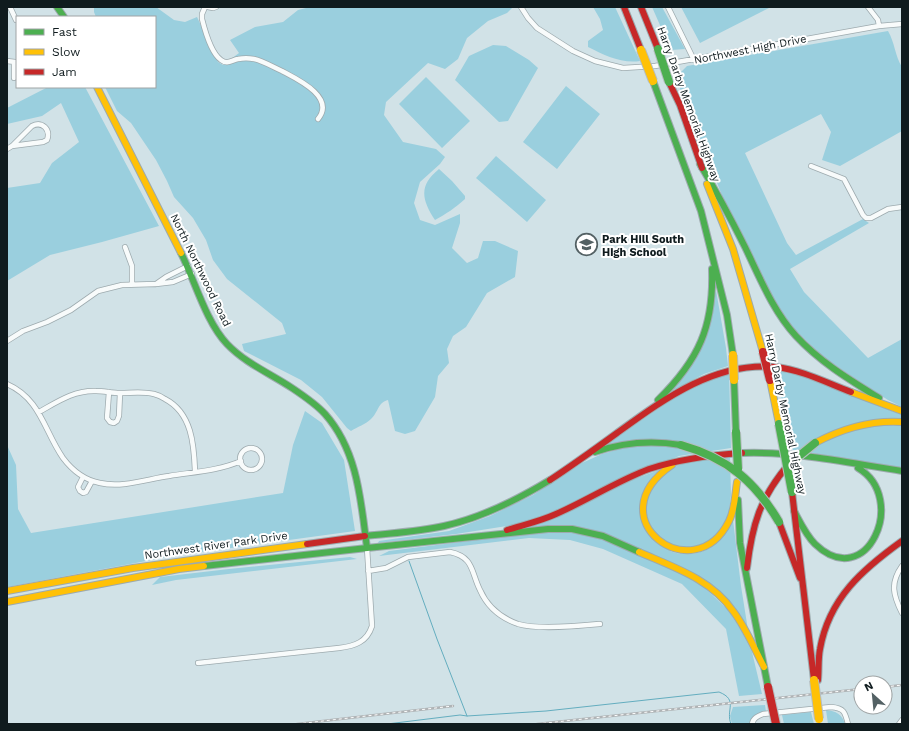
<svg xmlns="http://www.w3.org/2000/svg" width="909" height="731" viewBox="0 0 909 731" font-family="'Work Sans',sans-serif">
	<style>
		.green { fill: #9acfde }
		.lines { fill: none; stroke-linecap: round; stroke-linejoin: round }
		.stream { stroke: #63adbf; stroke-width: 1 }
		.street-casing { stroke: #9daaae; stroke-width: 6 }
		.fast-casing { stroke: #9daaae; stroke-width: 8 }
		.slow-casing { stroke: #9daaae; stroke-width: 8 }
		.jam-casing { stroke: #9daaae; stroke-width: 8 }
		.street { stroke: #f8fbfb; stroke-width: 4.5 }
		.fast { stroke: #4caf50; stroke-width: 6 }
		.slow { stroke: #ffc107; stroke-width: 6 }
		.jam { stroke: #c62828; stroke-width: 6 }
		.rail-casing { stroke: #afb3b5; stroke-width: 2.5 }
		.rail { stroke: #fff; stroke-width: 1; stroke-dasharray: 3; stroke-linecap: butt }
		.fast-bridge-casing { stroke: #b5bec1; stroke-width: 10; stroke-linecap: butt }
		.slow-bridge-casing { stroke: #b5bec1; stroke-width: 10; stroke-linecap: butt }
		.jam-bridge-casing { stroke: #b5bec1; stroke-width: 10; stroke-linecap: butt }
		.fast-bridge { stroke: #4caf50; stroke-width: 8 }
		.slow-bridge { stroke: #ffc107; stroke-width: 8 }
		.jam-bridge { stroke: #c62828; stroke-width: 8 }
		.labels { text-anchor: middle; stroke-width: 4; stroke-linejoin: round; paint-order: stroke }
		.street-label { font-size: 11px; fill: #0f1b1e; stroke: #fff }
		.poi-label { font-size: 11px; font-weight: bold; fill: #0f1b1e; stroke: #fff; text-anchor: start }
	</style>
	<rect width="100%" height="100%" fill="#d1e2e7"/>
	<path class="green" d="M94 7H156L174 20 185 22 197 17 218 62 223 65 239 53 230 40 255 27 283 22 298 10 310 7H513L507 13 488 21 467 38 458 59 445 69 428 63 386 102 384 115 403 142 436 149 445 157 440 164 420 182 414 203 420 220 435 225 460 214V223L452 248 467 263 478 258 483 241H495L518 251 515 277 487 293 466 327 453 336 447 349 449 363 438 376 435 397 415 431 405 434 395 431 388 400C378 402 378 413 371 419 366 424 357 427 351 431L347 428 322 397 301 380 244 351 242 344 286 334 282 323 227 279 213 260 206 240 193 218 174 197 167 181 156 160 131 123 117 111 105 87H155V17H96L94 12Z
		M593 7H615L640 61C622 64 604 55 588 47V41L603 30 600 19Z
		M652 7H662L685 49 671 50Z
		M681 7H771L700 43Z
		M888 31C895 43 895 56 902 67V131L840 166 822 160 831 132 821 114 745 153 787 243 796 255 863 219 869 223 790 269 804 292 868 358 902 339V407L888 400 866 386 823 357 783 318 723 198 676 78 677 76 687 66Z
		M493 45 506 46 529 60 538 68 508 121 499 122 455 80 469 56Z
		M426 77 470 121 442 148 399 104Z
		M566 86 600 114 557 169 523 142Z
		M48 87H85L159 226 102 242 50 255 7 281V188L40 183 52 163 79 142 61 103 42 116 7 124V108Z
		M496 156 546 200 527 222 476 178Z
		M439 169 452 181 465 196V199C455 208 446 214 435 220 422 200 418 186 439 169Z
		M716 290 726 348 728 366 704 374 676 389H672L693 363Z
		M775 368 786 370 902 415V419L890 418 827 439 868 426 902 425V468L793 450Z
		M729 371 731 448 679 456 548 514 513 525 456 534 378 543 379 541 449 531 490 516 533 495 582 463 602 454 623 448 647 445 674 447 685 450 679 442 601 448 678 395Z
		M305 411 322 423 344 460 355 531 173 556 7 587V445L16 465 18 509 31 533 283 493 293 445Z
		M730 457 731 495 729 512 721 532 697 548C689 547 676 548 669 545 646 533 640 505 653 484 657 479 665 473 670 470 685 459 712 459 730 457Z
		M659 470 653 476 642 522C651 531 660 543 670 551 674 553 681 554 685 554 708 555 724 540 733 520L741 586 748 630 715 589 604 534 527 528 632 480Z
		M560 532 581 533 601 539 675 570 704 587 728 610 741 630 752 652 762 694 739 696 726 629 682 584 603 549 570 540 529 538 379 556 389 551 524 534Z
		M350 557 357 559 176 580 152 585 160 577 229 569Z
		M765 705 766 712C758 714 752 715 750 724H732L730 716 733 707Z
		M826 710C836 711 842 714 845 724H828Z
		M811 712 814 724H784L782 715Z"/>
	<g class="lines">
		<path class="stream" d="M409 561 437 639 467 716
			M387 724 460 715 467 716 546 711 719 692C739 700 725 710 731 724"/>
		<defs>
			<path id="street" d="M10 7 16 20
				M205 7 202 14V19C205 31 211 53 221 60 227 65 232 60 238 59 243 58 249 58 254 59 263 61 273 67 282 71 297 79 336 97 318 119
				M208 7 213 8 216 7
				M521 7 528 18 537 28 573 51 595 61 623 68 655 66 812 38 879 26 902 24
				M668 7 694 60
				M868 7 878 20 879 26
				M7 61 15 62
				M14 78V62
				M7 149 12 146 32 126C42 121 51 129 47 140L43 142 12 146
				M811 166 844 179 863 215 866 218H871L888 209 902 207
				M125 247 132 266V285
				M156 284 166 277 188 266
				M7 341 23 331 47 322 71 310 98 291 122 285 156 284 173 282 192 274
				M7 384C41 399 44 431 63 458 72 470 85 480 100 483 123 488 147 479 169 476 193 472 218 471 241 461
				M109 392 107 418 110 422 114 423 117 421 119 416 120 393
				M39 412C57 402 74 390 96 391 104 391 112 393 120 393 132 393 142 391 154 394 158 395 162 397 165 399 192 413 194 445 195 471
				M240 459a11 11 0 1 1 22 0a11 11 0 1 1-22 0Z
				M83 477 78 487 80 491 83 493 86 492 92 481
				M902 566C890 583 893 595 902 613
				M368 571 386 568 408 557 450 552C474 557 471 572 480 590 487 606 501 618 518 624 538 630 579 626 600 624
				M198 663 339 648C355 646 367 642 372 626L367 548
				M752 724C753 718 758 716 763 714L831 707C844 708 845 712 848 724
				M899 724 902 720"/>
			<path id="fast" d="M57 7 64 17
				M653 81 701 211 727 315 733 355
				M700 164C716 191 731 219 745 247 760 278 773 311 796 336 820 362 850 380 879 398
				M181 253C195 281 206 322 227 344 245 363 271 374 292 388 304 396 316 404 325 414 358 451 361 502 367 548
				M734 380 736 432
				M658 400C699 360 714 326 712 269
				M595 452C624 442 651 440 681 445
				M742 453C795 451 849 463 902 471
				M738 500 740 543 768 687
				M794 511C800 522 806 535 815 544 867 594 909 498 858 468
				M365 536C391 533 418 532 444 526 481 518 517 500 550 480
				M367 548 548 529H572L603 536 639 552
				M204 566 367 548"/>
			<path id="slow" d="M97 87 181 253
				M707 184 733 249 763 352
				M770 380 779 424
				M851 392 902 411
				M815 443C843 428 870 420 902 422
				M672 465C594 518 694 592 729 521 735 509 735 495 737 482
				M639 552C673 567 711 579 733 611 746 628 754 648 764 667
				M7 591 133 568 307 544
				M7 602 179 569 204 566"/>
			<path id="jam" d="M624 7 641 50
				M641 7 658 49
				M669 82 680 105 702 168
				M550 480C573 465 595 449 617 433 664 399 715 361 776 367 802 370 827 383 851 392
				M792 492 814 680
				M779 522 800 578
				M507 530C523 525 541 521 556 514 588 500 617 481 649 469 680 459 710 455 742 453
				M307 544 365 536
				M747 568C752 525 760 498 788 465
				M818 680C819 670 818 659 820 649 829 598 863 569 902 541"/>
		</defs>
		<use href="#street" class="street-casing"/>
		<use href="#fast" class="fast-casing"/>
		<use href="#slow" class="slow-casing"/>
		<use href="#jam" class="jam-casing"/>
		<use href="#street" class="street"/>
		<use href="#fast" class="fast"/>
		<use href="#slow" class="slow"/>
		<use href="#jam" class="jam"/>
		<defs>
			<path id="rail" d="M885 687 902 685
				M297 724 453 706
				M537 724 861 689"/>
		</defs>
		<use href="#rail" class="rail-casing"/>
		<use href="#rail" class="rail"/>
		<defs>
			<path id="fast-bridge" d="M658 49 669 82
				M779 424 792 492
				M736 432 738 469
				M681 445C727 458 755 481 779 522
				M788 465 815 443"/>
			<path id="slow-bridge" d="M641 50 653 81
				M733 355 734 380
				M814 680 819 719"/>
			<path id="jam-bridge" d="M763 352 770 380
				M768 687 776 724"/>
		</defs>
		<use href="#fast-bridge" class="fast-bridge-casing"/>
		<use href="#slow-bridge" class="slow-bridge-casing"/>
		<use href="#jam-bridge" class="jam-bridge-casing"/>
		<use href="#fast-bridge" class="fast-bridge"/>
		<use href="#slow-bridge" class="slow-bridge"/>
		<use href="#jam-bridge" class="jam-bridge"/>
	</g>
	<defs>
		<symbol id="school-ring" viewBox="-11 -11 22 22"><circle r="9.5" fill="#fff" stroke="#536164" stroke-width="1.5"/><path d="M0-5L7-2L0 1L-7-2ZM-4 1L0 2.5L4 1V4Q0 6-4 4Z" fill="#536164"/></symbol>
	</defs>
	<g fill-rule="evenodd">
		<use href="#school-ring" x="574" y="232" width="25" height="25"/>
	</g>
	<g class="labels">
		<g class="street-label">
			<text transform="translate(750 49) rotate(-11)" y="4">Northwest High Drive</text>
			<text transform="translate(689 104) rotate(70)" y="4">Harry Darby Memorial Highway</text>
			<text transform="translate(201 270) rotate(64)" y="4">North Northwood Road</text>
			<text transform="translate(786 414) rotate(78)" y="4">Harry Darby Memorial Highway</text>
			<text transform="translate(216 545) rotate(-8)" y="4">Northwest River Park Drive</text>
		</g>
		<g class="poi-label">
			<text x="602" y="243">Park Hill South<tspan x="602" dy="13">High School</tspan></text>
		</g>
	</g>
	<rect width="909" height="731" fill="none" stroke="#0f1b1e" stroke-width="16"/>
	<rect x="16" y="16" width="140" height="72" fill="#ffffff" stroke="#9fa4a5"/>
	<rect x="24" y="29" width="20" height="6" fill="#4caf50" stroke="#9fa4a5"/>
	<text x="52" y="36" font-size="12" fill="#0f1b1e">Fast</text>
	<rect x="24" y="49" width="20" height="6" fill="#ffc107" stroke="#9fa4a5"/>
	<text x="52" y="56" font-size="12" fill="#0f1b1e">Slow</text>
	<rect x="24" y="69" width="20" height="6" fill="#c62828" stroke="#9fa4a5"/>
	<text x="52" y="76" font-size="12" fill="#0f1b1e">Jam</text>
	<g transform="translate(873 695) rotate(333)"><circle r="19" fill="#ffffff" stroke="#9fa4a5"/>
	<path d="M0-3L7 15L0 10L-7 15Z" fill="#536164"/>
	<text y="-6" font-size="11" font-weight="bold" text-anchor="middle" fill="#0f1b1e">N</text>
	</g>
</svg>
